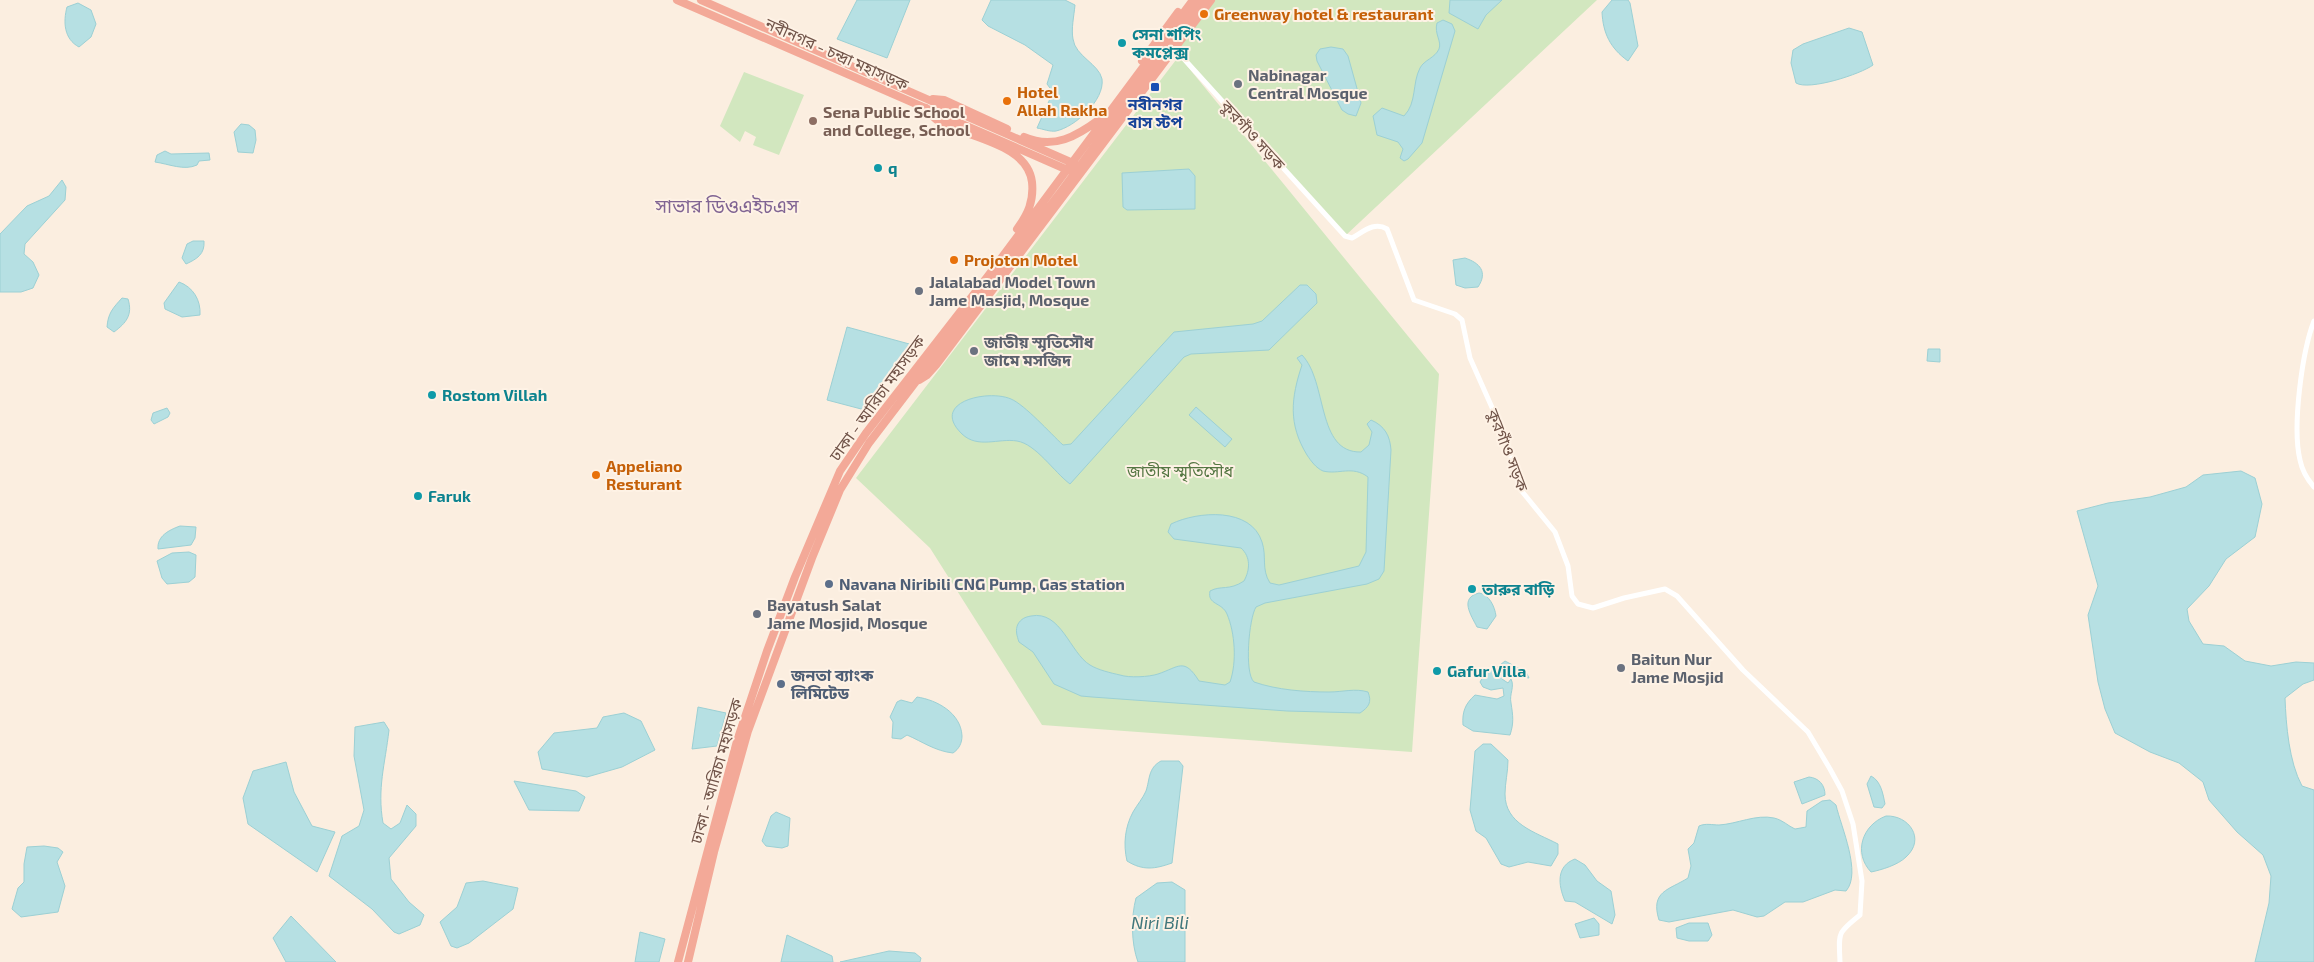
<svg xmlns="http://www.w3.org/2000/svg" width="2314" height="962" viewBox="0 0 2314 962" font-family="'Exo 2','Noto Sans Bengali',sans-serif">
	<style>
		.green { fill: #d2e7bf }
		.water { fill: #b6e0e3; stroke: #9cd0d4 }
		.lines { fill: none; stroke-linecap: round; stroke-linejoin: round }
		.minor { stroke: #fff; stroke-width: 5 }
		.highway { stroke: #f3a998; stroke-width: 8 }
		.food-dot { fill: #e8710a; stroke: #fef2e5; stroke-width: 2 }
		.culture-dot { fill: #0f9aa8; stroke: #fef2e5; stroke-width: 2 }
		.worship-dot { fill: #6b7280; stroke: #fef2e5; stroke-width: 2 }
		.transit-dot { fill: #1a4fb4; stroke: #fef2e5; stroke-width: 2 }
		.education-dot { fill: #8d6e63; stroke: #fef2e5; stroke-width: 2 }
		.service-dot { fill: #5c6f8a; stroke: #fef2e5; stroke-width: 2 }
		.labels { text-anchor: middle; stroke-width: 4; stroke-linejoin: round; paint-order: stroke }
		.food-label { font-size: 16px; font-weight: bold; fill: #c56008; stroke: #fef2e5; text-anchor: start }
		.culture-label { font-size: 16px; font-weight: bold; fill: #0d838f; stroke: #fef2e5; text-anchor: start }
		.street-label { font-size: 16px; fill: #705348; stroke: #fef2e5 }
		.worship-label { font-size: 16px; font-weight: bold; fill: #5b616d; stroke: #fef2e5; text-anchor: start }
		.transit-label { font-size: 16px; font-weight: bold; fill: #164399; stroke: #fef2e5 }
		.education-label { font-size: 16px; font-weight: bold; fill: #785e54; stroke: #fef2e5; text-anchor: start }
		.park-label { font-size: 16px; fill: #547642; stroke: #fef2e5 }
		.service-label { font-size: 16px; font-weight: bold; fill: #4e5e75; stroke: #fef2e5; text-anchor: start }
		.water-label { font-size: 18px; font-style: italic; fill: #40777c; stroke: #fef2e5 }
		.quarter-label { font-size: 19px; fill: #806493; stroke: #fef2e5 }
	</style>
	<rect width="100%" height="100%" fill="#fbeee0"/>
	<path class="green" d="M1214 0H1597L1345 236 1174 48Z
		M1179 56 1439 374 1412 752 1042 725 930 548 856 478Z
		M744 72 804 95 779 155 753 145 756 137 745 131 740 142 720 126Z"/>
	<path class="water" d="M857 0H910L887 58 837 39Z
		M991 0H1065L1075 5C1074 16 1071 29 1073 39 1075 56 1099 64 1102 79 1105 100 1075 127 1056 131 1050 132 1043 129 1037 128L1053 92 1047 84 1053 65 1025 45 988 26 982 20Z
		M1450 0H1502L1486 15 1478 29 1449 13Z
		M1612 0H1628L1630 3 1638 46 1628 61C1610 48 1603 33 1602 12Z
		M78 3 91 10 96 24 91 37 79 47C64 39 63 22 67 7Z
		M1443 20 1452 24 1455 31 1422 143 1408 159 1404 161 1400 158 1403 149 1398 142 1377 135 1373 116 1382 108 1404 116C1417 103 1412 83 1420 68 1424 60 1435 58 1439 49 1442 41 1434 34 1437 23Z
		M1849 28 1862 32 1873 65C1861 74 1809 91 1796 83L1791 63 1793 50 1803 44Z
		M1331 47 1343 49 1348 56 1361 103 1356 116 1348 114 1342 110 1317 61 1316 55 1320 49Z
		M241 124 249 125 255 130 256 140 253 153 238 152 234 132Z
		M165 151 171 154 209 153 210 160 199 161 197 165C184 171 169 164 155 162L157 155Z
		M1189 169 1195 176V209L1127 210 1123 207 1122 173Z
		M62 180 66 187 65 200 25 244 24 254 33 262 39 275 33 288 21 292H0V234L27 206 49 196Z
		M193 241H204C205 254 197 259 186 264L182 258 187 244Z
		M1465 258C1480 263 1488 272 1478 287L1465 288 1456 285 1453 260Z
		M179 282C193 287 201 300 200 315L182 317 165 309 164 303Z
		M1300 285H1307L1316 294 1317 303 1269 350 1191 354 1184 357 1070 484C1054 472 1036 444 1017 441 998 438 978 449 962 434 929 402 988 389 1011 399 1025 405 1050 433 1063 445L1071 444 1174 332 1253 324 1262 321Z
		M122 298 128 299C133 315 126 323 114 332L107 327C108 313 113 308 122 298Z
		M847 327 913 345 865 410 827 400Z
		M1928 349H1940V362L1927 361Z
		M1302 355C1328 382 1316 453 1361 452L1369 445 1372 432 1367 424 1371 420C1385 426 1390 436 1391 450L1384 571 1379 579 1367 584 1265 603 1256 607C1249 618 1244 673 1254 682 1277 690 1305 692 1329 692 1343 692 1355 688 1368 692 1372 702 1369 707 1360 713L1287 711 1092 697 1081 696 1054 684 1033 652 1019 642C1017 636 1015 630 1018 624 1021 619 1025 617 1031 616 1061 610 1070 653 1090 665 1098 670 1111 673 1120 675 1129 678 1149 677 1158 674 1179 667 1184 657 1199 681L1225 685 1230 682C1237 662 1235 633 1227 614 1222 602 1207 605 1210 591 1221 585 1229 591 1244 581 1250 570 1251 557 1241 548L1174 539 1168 532 1171 524C1198 511 1251 507 1262 542 1267 557 1261 569 1270 583L1279 585 1359 566 1366 552 1368 477C1352 465 1339 475 1323 471 1316 468 1311 461 1307 455 1288 424 1291 398 1302 365L1297 358Z
		M1196 407 1232 439 1225 447 1189 415Z
		M167 408 170 413 168 417 154 424 151 420 153 413Z
		M2241 471 2255 478 2262 504 2255 537 2226 559 2209 586 2187 609 2189 621 2203 644 2224 646 2245 661 2271 666 2296 662 2314 663V680L2303 684 2285 698C2286 725 2289 762 2302 786L2314 790V962H2255L2269 903 2271 876 2263 855 2237 832 2209 800 2203 782 2179 763 2150 752 2115 733 2105 709 2098 682 2088 615 2098 586 2077 511 2108 503 2150 497 2186 487 2203 475Z
		M180 526 196 527 195 538 191 545 158 549C157 536 169 530 180 526Z
		M189 552 196 555 195 577 189 582 167 584 162 578 157 561 172 553Z
		M1479 593C1489 594 1495 607 1496 616L1487 629 1477 627C1471 615 1459 598 1479 593Z
		M1505 661 1526 672 1529 678 1503 674 1502 679 1508 683 1511 679C1515 687 1509 694 1511 703 1513 716 1514 723 1510 735L1473 731 1463 725C1462 712 1465 704 1475 695L1497 699 1504 696 1503 688 1491 690 1483 687 1480 682 1487 670 1495 669Z
		M917 697C937 700 961 713 962 736 962 743 959 749 953 753 935 751 923 742 907 735L901 739 892 738 893 722 890 717 897 702 901 700 912 703Z
		M698 707 726 713 717 746 692 749Z
		M624 713 641 721 655 750 622 767 587 777 542 769 538 752 554 733 597 728 603 717Z
		M384 722 389 730C385 765 377 788 383 823L391 829 400 823 407 805 416 814V826L389 858 391 879 409 902 424 915 420 925 399 934 394 932 372 909 329 876 342 836 359 826 364 810 354 756 355 727Z
		M1483 744H1491L1508 760C1508 772 1505 783 1505 794 1505 824 1535 832 1558 844V854L1551 866 1528 862 1509 867 1501 864 1486 838 1476 831 1470 810 1475 751Z
		M1161 761H1179L1183 766 1172 863C1155 869 1143 871 1127 861 1123 844 1125 827 1133 812 1137 805 1143 798 1146 791 1150 779 1148 768 1161 761Z
		M286 762 294 792 312 826 335 832 317 872 248 824 243 798 253 771Z
		M1871 776C1881 781 1883 794 1885 804L1882 808 1874 807 1867 784Z
		M1809 777C1819 778 1825 785 1825 795L1802 804 1794 782Z
		M514 781 576 791 585 797 579 811 529 810Z
		M1830 800 1836 805C1841 827 1862 873 1846 891L1835 890 1803 902H1785L1764 916 1757 917 1733 910 1669 922 1659 920C1650 891 1669 890 1688 878L1691 866 1688 849 1694 843 1699 826C1706 823 1712 825 1719 825 1737 824 1756 814 1774 818 1783 820 1788 826 1795 829L1806 827 1807 811 1822 801Z
		M776 812 790 818 788 846 782 848 766 846 762 841 771 816Z
		M1886 816C1909 815 1926 839 1906 857 1898 865 1881 870 1871 872 1853 853 1862 825 1886 816Z
		M44 846 58 848 63 852 57 862 65 886 58 912 21 917 12 909 18 888 24 882V864L27 847Z
		M1575 859 1585 865 1597 881 1611 891 1615 915 1612 924 1575 902 1565 901C1558 885 1556 866 1575 859Z
		M483 881 518 888 513 909 469 943 457 948 451 946 440 922 457 907 466 883Z
		M1172 882 1185 890V962H1138C1131 943 1131 917 1136 898L1157 883Z
		M291 916 336 962H286L273 938Z
		M1594 918 1599 924V935L1580 938 1575 924Z
		M1708 923 1712 935 1708 941H1689L1677 938 1676 928 1689 923Z
		M640 932 665 939 659 962H635Z
		M787 935 832 956 833 962H781Z
		M889 951 915 953 921 958 920 962H840Z"/>
	<g class="lines">
		<path class="minor" d="M1174 48 1345 236 1352 238C1363 232 1374 221 1387 229L1414 300 1455 314 1462 320 1470 358 1506 439 1520 489 1555 532 1568 566 1572 596 1578 604 1593 608 1624 598 1665 589 1677 596 1743 670 1808 732 1830 769 1842 791 1853 824 1862 881 1860 915C1836 934 1839 933 1840 962
			M2314 321C2302 352 2292 427 2300 460 2302 470 2307 479 2314 487"/>
		<path class="highway" d="M677 0 1070 171
			M701 0 1075 164
			M1142 61 1178 12
			M933 99 944 100 1007 129
			M926 108C929 112 933 117 937 120 965 138 1027 142 1032 182 1034 201 1028 214 1017 229
			M1024 137C1054 150 1077 136 1100 119
			M919 380 927 375 936 365 1211 0
			M678 962 737 741 767 651 795 577 840 471 866 433 988 276 1193 0
			M688 962 714 852 748 731 812 558 840 490 869 443 1063 189 1202 0"/>
	</g>
	<g class="food-dot">
		<circle cx="1204" cy="14" r="5"/>
		<circle cx="1007" cy="101" r="5"/>
		<circle cx="954" cy="260" r="5"/>
		<circle cx="596" cy="475" r="5"/>
	</g>
	<g class="culture-dot">
		<circle cx="1122" cy="43" r="5"/>
		<circle cx="878" cy="168" r="5"/>
		<circle cx="432" cy="395" r="5"/>
		<circle cx="418" cy="496" r="5"/>
		<circle cx="1472" cy="589" r="5"/>
		<circle cx="1437" cy="671" r="5"/>
	</g>
	<g class="worship-dot">
		<circle cx="1238" cy="84" r="5"/>
		<circle cx="919" cy="291" r="5"/>
		<circle cx="974" cy="351" r="5"/>
		<circle cx="757" cy="614" r="5"/>
		<circle cx="1621" cy="668" r="5"/>
	</g>
	<rect class="transit-dot" x="1150" y="82" width="10" height="10" rx="2.5"/>
	<circle class="education-dot" cx="813" cy="121" r="5"/>
	<g class="service-dot">
		<circle cx="829" cy="584" r="5"/>
		<circle cx="781" cy="684" r="5"/>
	</g>
	<g class="labels">
		<g class="food-label">
			<text x="1214" y="20">Greenway hotel &amp; restaurant</text>
			<text x="1017" y="98">Hotel<tspan x="1017" dy="18">Allah Rakha</tspan></text>
			<text x="964" y="266">Projoton Motel</text>
			<text x="606" y="472">Appeliano<tspan x="606" dy="18">Resturant</tspan></text>
		</g>
		<g class="culture-label">
			<text x="1132" y="40">সেনা শপিং<tspan x="1132" dy="18">কমপ্লেক্স</tspan></text>
			<text x="888" y="174">q</text>
			<text x="442" y="401">Rostom Villah</text>
			<text x="428" y="502">Faruk</text>
			<text x="1482" y="595">তারুর বাড়ি</text>
			<text x="1447" y="677">Gafur Villa</text>
		</g>
		<g class="street-label">
			<text transform="translate(837 54) rotate(24)" y="6">নবীনগর - চন্দ্রা মহাসড়ক</text>
			<text transform="translate(1253 135) rotate(48)" y="6">কুরগাঁও সড়ক</text>
			<text transform="translate(877 398) rotate(-54)" y="6">ঢাকা - আরিচা মহাসড়ক</text>
			<text transform="translate(1508 450) rotate(69)" y="6">কুরগাঁও সড়ক</text>
			<text transform="translate(716 771) rotate(-74)" y="6">ঢাকা - আরিচা মহাসড়ক</text>
		</g>
		<g class="worship-label">
			<text x="1248" y="81">Nabinagar<tspan x="1248" dy="18">Central Mosque</tspan></text>
			<text x="929" y="288">Jalalabad Model Town<tspan x="929" dy="18">Jame Masjid, Mosque</tspan></text>
			<text x="984" y="348">জাতীয় স্মৃতিসৌধ<tspan x="984" dy="18">জামে মসজিদ</tspan></text>
			<text x="767" y="611">Bayatush Salat<tspan x="767" dy="18">Jame Mosjid, Mosque</tspan></text>
			<text x="1631" y="665">Baitun Nur<tspan x="1631" dy="18">Jame Mosjid</tspan></text>
		</g>
		<g class="transit-label">
			<text x="1155" y="110">নবীনগর<tspan x="1155" dy="18">বাস স্টপ</tspan></text>
		</g>
		<g class="education-label">
			<text x="823" y="118">Sena Public School<tspan x="823" dy="18">and College, School</tspan></text>
		</g>
		<g class="park-label">
			<text x="1180" y="477">জাতীয় স্মৃতিসৌধ</text>
		</g>
		<g class="service-label">
			<text x="839" y="590">Navana Niribili CNG Pump, Gas station</text>
			<text x="791" y="681">জনতা ব্যাংক<tspan x="791" dy="18">লিমিটেড</tspan></text>
		</g>
		<g class="water-label">
			<text x="1160" y="929">Niri Bili</text>
		</g>
		<g class="quarter-label">
			<text x="727" y="213">সাভার ডিওএইচএস</text>
		</g>
	</g>
</svg>
